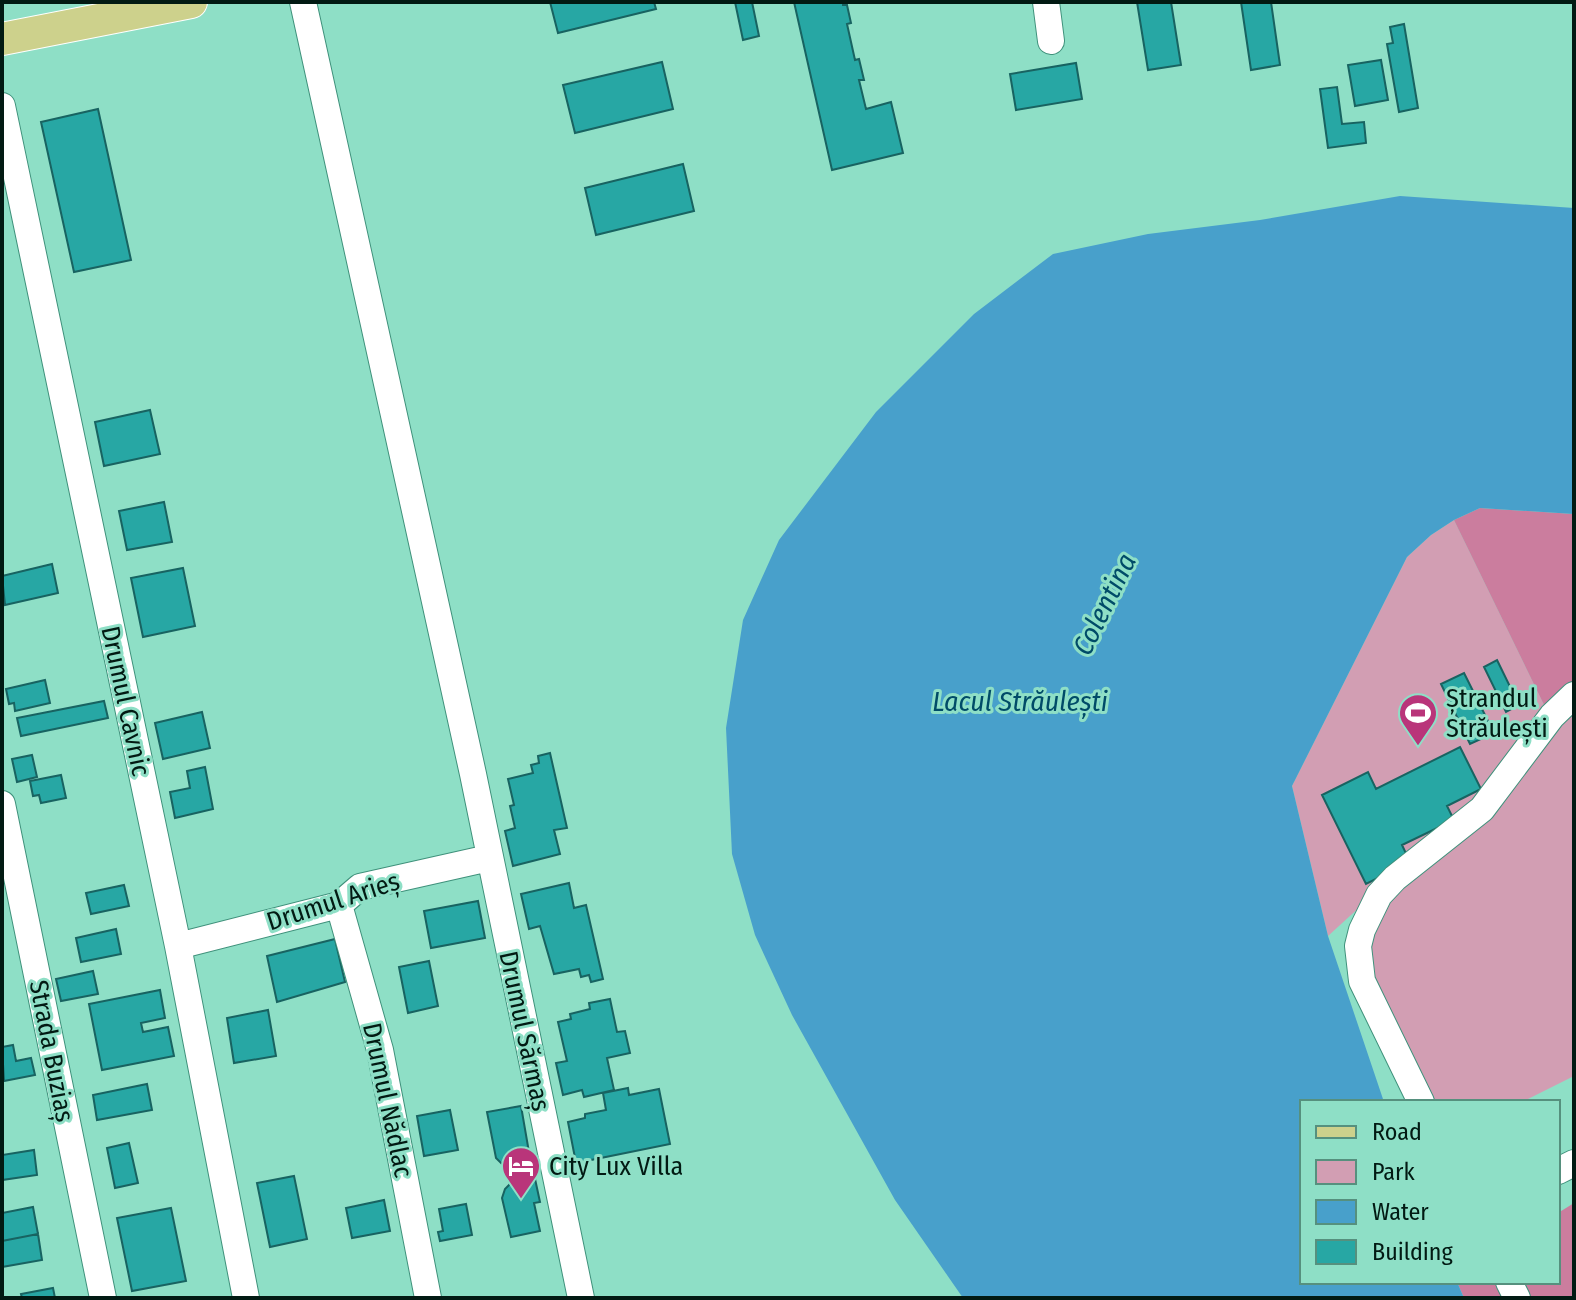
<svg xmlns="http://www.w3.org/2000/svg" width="1576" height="1300" viewBox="0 0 1576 1300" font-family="'Fira Sans Condensed',sans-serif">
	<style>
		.green { fill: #d29eb3 }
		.forest { fill: #cb7d9e }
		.water { fill: #48a0cb }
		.building { fill: #27a7a4; stroke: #186361; stroke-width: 2 }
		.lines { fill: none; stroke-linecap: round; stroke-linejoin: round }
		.minor-casing { stroke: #3f917b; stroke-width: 28 }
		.major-casing { stroke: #fff; stroke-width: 34 }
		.minor { stroke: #fff; stroke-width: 26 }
		.major { stroke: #cdd18c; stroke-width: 32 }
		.labels { text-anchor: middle; stroke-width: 6; stroke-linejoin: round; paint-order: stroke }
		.poi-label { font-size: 26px; fill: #021a13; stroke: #8edfc6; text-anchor: start }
		.street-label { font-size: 26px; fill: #021a13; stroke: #8edfc6 }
		.water-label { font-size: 28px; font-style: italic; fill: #004b68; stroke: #8edfc6 }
	</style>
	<rect width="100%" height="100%" fill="#8edfc6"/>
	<path class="green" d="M1454 520 1548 713 1574 695V1076L1522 1102H1433L1362 981 1374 894 1328 936 1292 786 1407 557 1431 535Z"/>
	<path class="forest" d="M1480 508 1574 514V691L1548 713 1454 520Z
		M1574 1203V1298H1464L1457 1282H1558V1213Z"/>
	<path class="water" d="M1400 196 1574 208V514L1480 508 1454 520 1431 535 1407 557 1292 786 1328 936 1384 1102H1302V1282H1457L1464 1298H963L895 1200 792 1015 755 935 732 854 726 728 743 620 779 540 876 412 974 314 1053 254 1148 234 1260 220Z"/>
	<path class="building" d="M550 2H654L656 9 558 33Z
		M735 2H752L759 36 743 40Z
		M794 2H843V5H847L851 23 847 24 855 60 859 59 864 80H859L866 109 891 102 903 153 832 170Z
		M1137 2H1171L1181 65 1148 70Z
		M1241 2H1271L1280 65 1251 70Z
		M1404 24 1418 108 1399 112 1387 44 1393 43 1390 27Z
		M1381 60 1388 100 1355 106 1348 65Z
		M662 62 673 109 575 133 563 85Z
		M1076 63 1082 99 1016 110 1010 74Z
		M1337 87 1342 124 1364 122 1366 143 1328 148 1320 89Z
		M98 109 131 260 74 272 41 122Z
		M683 164 694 211 596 235 585 188Z
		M150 410 160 454 104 466 95 422Z
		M164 502 172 542 127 550 119 511Z
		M52 564 58 593 5 605 2 576Z
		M183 568 195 626 143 637 131 578Z
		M1497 660 1519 705 1506 712 1484 667Z
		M1464 673 1494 733 1470 744 1441 684Z
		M45 680 50 703 15 711 14 703 9 704 6 689Z
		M104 701 108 718 21 736 17 718Z
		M202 712 210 748 163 759 155 723Z
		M1460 747 1481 789 1447 806 1454 820 1402 845 1410 862 1366 884 1322 795 1368 772 1376 789Z
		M550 753 567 828 554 830 560 854 513 866 505 831 515 828 510 806 514 805 508 779 533 773 531 765 539 763 538 756Z
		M32 755 37 777 17 782 12 759Z
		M205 767 213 809 175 818 170 792 190 788 187 771Z
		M61 775 66 798 41 803 39 795 33 796 30 781Z
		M569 883 574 908 586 905 603 979 591 982 589 975 581 977 579 969 554 974 540 926 529 929 521 894Z
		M124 885 129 906 91 914 86 893Z
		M478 901 485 938 431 948 424 911Z
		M116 929 121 954 81 962 76 938Z
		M335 939 345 982 277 1002 267 956Z
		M429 961 438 1006 408 1013 399 967Z
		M93 971 98 994 61 1001 56 979Z
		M160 990 165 1018 141 1023 143 1032 168 1027 174 1056 102 1070 89 1004Z
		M610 999 617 1032 625 1031 630 1053 607 1058 614 1090 584 1097 582 1090 563 1095 556 1063 567 1061 558 1022 571 1019 570 1014 590 1009 589 1003Z
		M268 1010 276 1056 234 1063 227 1018Z
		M13 1045 16 1061 31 1058 35 1075 4 1081 2 1047Z
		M147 1084 152 1110 97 1120 93 1095Z
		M628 1088 629 1095 659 1089 670 1144 576 1163 568 1122 585 1118V1114L606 1110 603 1093Z
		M521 1106 530 1158 503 1165 496 1158 487 1112Z
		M450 1110 458 1150 424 1156 417 1116Z
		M129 1143 138 1183 115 1188 107 1148Z
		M34 1150 37 1175 2 1180V1155Z
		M532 1165 540 1202 534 1203 540 1231 511 1237 502 1198 505 1189 510 1184 507 1170Z
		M294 1176 307 1239 270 1247 257 1183Z
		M384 1200 390 1231 352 1238 346 1208Z
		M466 1204 472 1235 440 1241 438 1232 443 1231 439 1209Z
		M33 1207 38 1234 2 1241V1213Z
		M171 1208 186 1281 132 1291 117 1218Z
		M38 1234 42 1260 2 1267V1241Z
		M53 1288 55 1298H22L21 1294Z"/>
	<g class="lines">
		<defs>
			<path id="minor" d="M303 2 473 774 581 1298
				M1046 2 1051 41
				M2 106 178 946 246 1298
				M2 804 103 1298
				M339 905 380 1050 428 1298
				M178 946 339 905 360 887 489 858
				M1421 1102 1362 981 1358 946 1362 930 1379 895 1395 878 1482 809 1552 716 1574 695
				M1558 1171 1574 1163
				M1509 1282 1517 1298"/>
			<path id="major" d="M2 39 191 2"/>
		</defs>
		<use href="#minor" class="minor-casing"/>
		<use href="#major" class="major-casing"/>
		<use href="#minor" class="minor"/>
		<use href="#major" class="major"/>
	</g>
	<defs>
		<symbol id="stadium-pin" viewBox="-11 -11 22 30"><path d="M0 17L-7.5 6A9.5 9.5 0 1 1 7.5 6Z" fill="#b9357a" stroke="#8edfc6"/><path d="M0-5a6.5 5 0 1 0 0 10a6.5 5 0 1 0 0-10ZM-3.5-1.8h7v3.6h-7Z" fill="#fff"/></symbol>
		<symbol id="hotel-pin" viewBox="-11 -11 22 30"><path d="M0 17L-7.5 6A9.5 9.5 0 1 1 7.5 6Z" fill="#b9357a" stroke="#8edfc6"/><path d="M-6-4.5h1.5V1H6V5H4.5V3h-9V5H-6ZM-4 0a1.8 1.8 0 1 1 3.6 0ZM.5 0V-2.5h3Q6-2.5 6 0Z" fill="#fff"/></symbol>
	</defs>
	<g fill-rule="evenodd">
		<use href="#stadium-pin" x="1396" y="691" width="44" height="60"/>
		<use href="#hotel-pin" x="499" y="1144" width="44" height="60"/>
	</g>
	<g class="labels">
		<g class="poi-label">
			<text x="1446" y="707">Ștrandul<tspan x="1446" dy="30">Străulești</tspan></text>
			<text x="549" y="1175">City Lux Villa</text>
		</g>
		<g class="street-label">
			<text transform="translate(126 701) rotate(78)" y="9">Drumul Cavnic</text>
			<text transform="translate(333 901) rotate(-18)" y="9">Drumul Arieș</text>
			<text transform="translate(525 1031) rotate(78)" y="9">Drumul Sărmaș</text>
			<text transform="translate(52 1051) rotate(79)" y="9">Strada Buziaș</text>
			<text transform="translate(388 1100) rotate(78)" y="9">Drumul Nădlac</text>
		</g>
		<g class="water-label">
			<text transform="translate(1104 604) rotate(-64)" y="10">Colentina</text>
			<text x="1020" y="711">Lacul Străulești</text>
		</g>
	</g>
	<rect width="1576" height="1300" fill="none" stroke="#021a13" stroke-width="8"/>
	<rect x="1300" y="1100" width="260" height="184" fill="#8edfc6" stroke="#56907e" stroke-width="2"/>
	<rect x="1316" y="1126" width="40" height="12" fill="#cdd18c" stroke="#56907e" stroke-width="2"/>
	<text x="1372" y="1140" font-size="24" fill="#021a13">Road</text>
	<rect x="1316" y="1160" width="40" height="24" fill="#d29eb3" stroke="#56907e" stroke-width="2"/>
	<text x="1372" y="1180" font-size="24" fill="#021a13">Park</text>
	<rect x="1316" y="1200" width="40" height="24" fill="#48a0cb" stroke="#56907e" stroke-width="2"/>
	<text x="1372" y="1220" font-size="24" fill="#021a13">Water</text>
	<rect x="1316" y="1240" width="40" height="24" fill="#27a7a4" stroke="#56907e" stroke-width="2"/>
	<text x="1372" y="1260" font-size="24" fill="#021a13">Building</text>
</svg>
